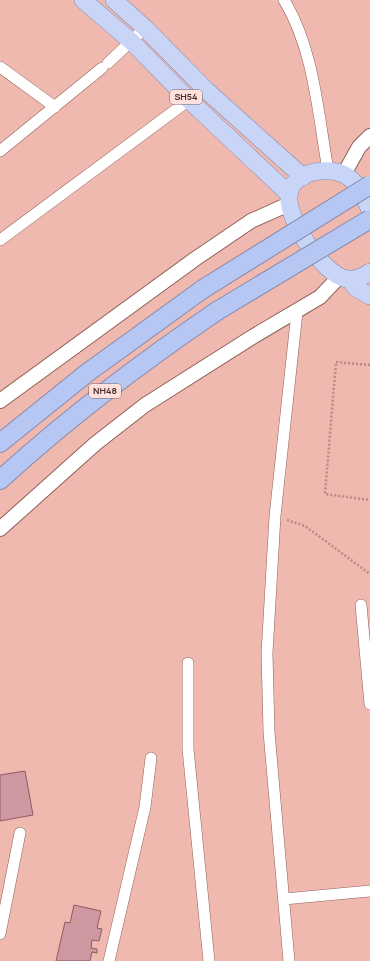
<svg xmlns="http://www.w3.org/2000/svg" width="370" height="961" viewBox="0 0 370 961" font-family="Manrope,sans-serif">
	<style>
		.building { fill: #ce98a0; stroke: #8d5c63 }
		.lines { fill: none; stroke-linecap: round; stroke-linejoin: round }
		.minor-casing { stroke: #916058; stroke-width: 12 }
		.tertiary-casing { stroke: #916058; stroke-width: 16 }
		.primary-casing { stroke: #8489ad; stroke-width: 18 }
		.trunk-casing { stroke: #8489ad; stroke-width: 20 }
		.path { stroke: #b88c84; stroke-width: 2.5; stroke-dasharray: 2 2; stroke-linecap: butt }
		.minor { stroke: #fff; stroke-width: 11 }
		.tertiary { stroke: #fff; stroke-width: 14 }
		.primary { stroke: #c9d5f7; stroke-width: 17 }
		.trunk { stroke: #b7c7f4; stroke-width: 18 }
		.trunk-bridge-casing { stroke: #8489ad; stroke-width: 20; stroke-linecap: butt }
		.trunk-bridge { stroke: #b7c7f4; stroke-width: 18 }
		.labels { text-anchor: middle; stroke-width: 4; stroke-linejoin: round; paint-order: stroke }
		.shield { fill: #fee1dc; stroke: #7d6562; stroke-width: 1 }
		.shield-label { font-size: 9px; font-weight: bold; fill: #46302d }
	</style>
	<rect width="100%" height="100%" fill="#efb9af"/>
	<path class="building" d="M25 771 33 815 0 821V775Z
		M74 905 101 911 97 928 102 929 99 941 92 940 91 948 97 949V953L92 952 90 961H56L65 922 70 923Z"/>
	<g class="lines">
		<defs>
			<path id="minor" d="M284 0C314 49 318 114 328 170
				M108 63 145 28
				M0 67 55 107
				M0 151 102 68
				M0 240 189 100
				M361 605 370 704
				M188 663V749L209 961
				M284 899 370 891
				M0 934 20 833
				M109 961 145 807 151 758
				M289 961 269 732 267 653 275 516 297 312"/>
			<path id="tertiary" d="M344 174 359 147 370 136
				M0 401 195 259 251 221 289 204
				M0 529 95 444 145 405 254 336 320 297 339 277"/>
			<path id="primary" d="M83 0 132 42 189 100 289 194
				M114 0 145 28 206 90 303 177
				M370 210C364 197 357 180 343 174 325 166 291 172 289 196 287 220 323 275 347 279 355 280 364 276 370 272
				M349 279 356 288 370 296"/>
			<path id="trunk" d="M0 443 87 373 203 289
				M0 480C70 416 139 364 217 311"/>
		</defs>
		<use href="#minor" class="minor-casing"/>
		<use href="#tertiary" class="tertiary-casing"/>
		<use href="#primary" class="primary-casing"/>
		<use href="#trunk" class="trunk-casing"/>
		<path class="path" d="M370 365 336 362 325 494 370 500
			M287 520 305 526 370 574"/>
		<use href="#minor" class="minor"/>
		<use href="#tertiary" class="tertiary"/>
		<use href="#primary" class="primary"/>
		<use href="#trunk" class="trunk"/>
		<defs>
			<path id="trunk-bridge" d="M203 289 370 185
				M217 311 370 219"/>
		</defs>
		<use href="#trunk-bridge" class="trunk-bridge-casing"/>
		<use href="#trunk-bridge" class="trunk-bridge"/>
	</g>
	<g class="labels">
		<g class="shield">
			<rect x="170" y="90" width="32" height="14" rx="3"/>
			<rect x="89" y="384" width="32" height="14" rx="3"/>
		</g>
		<g class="shield-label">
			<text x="186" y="100">SH54</text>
			<text x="105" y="394">NH48</text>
		</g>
	</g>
</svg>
